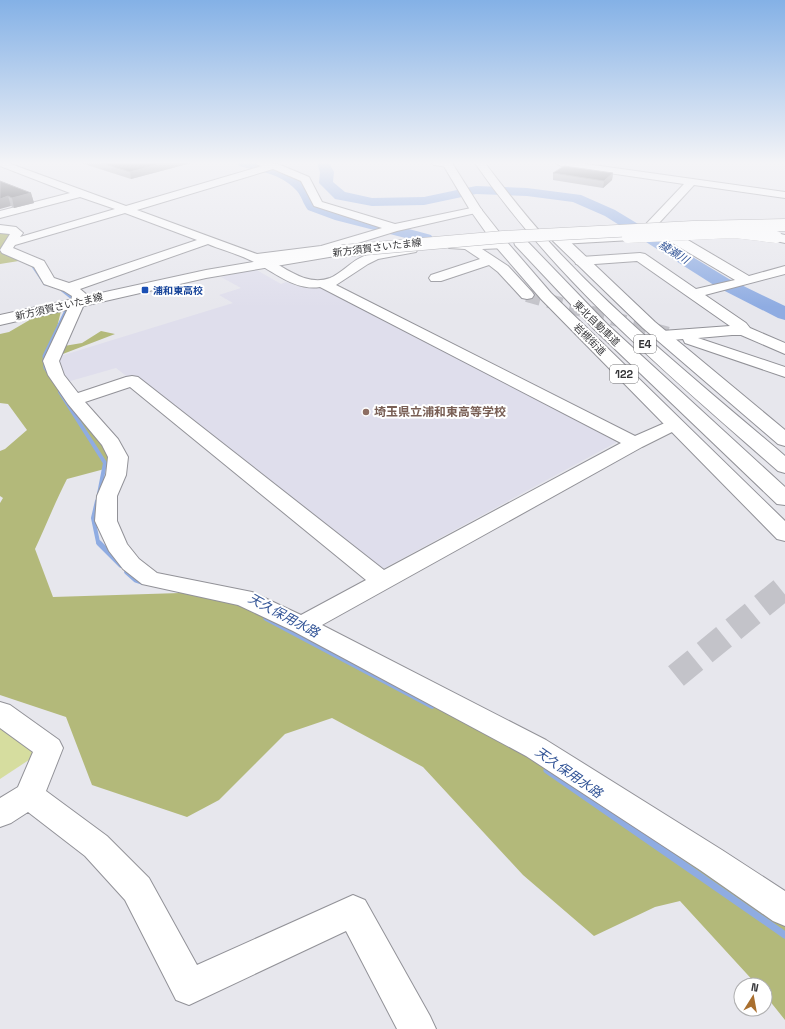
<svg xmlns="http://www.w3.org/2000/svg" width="785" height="1029" viewBox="0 0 785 1029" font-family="'Space Grotesk','Noto Sans JP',sans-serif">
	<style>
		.built { fill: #dfdeec }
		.green { fill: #d6dd9f }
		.forest { fill: #b3b97a }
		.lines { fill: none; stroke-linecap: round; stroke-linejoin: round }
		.stream-far3 { stroke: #8face2; stroke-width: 3 }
		.stream-far2 { stroke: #8face2; stroke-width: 4 }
		.stream-far1 { stroke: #8face2; stroke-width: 5.5 }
		.stream { stroke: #8face2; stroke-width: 7 }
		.river { fill: #8face2; fill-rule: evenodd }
		.minor-tunnel-far1 { stroke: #c3c3c9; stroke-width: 14; stroke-dasharray: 14 8; stroke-linecap: butt }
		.minor-tunnel { stroke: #c3c3c9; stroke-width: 25; stroke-dasharray: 25 12; stroke-linecap: butt }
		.minor-casing { stroke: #929298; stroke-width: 2 }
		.major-casing { stroke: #929298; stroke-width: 2 }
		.highway-casing { stroke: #929298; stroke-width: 2 }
		.minor { fill: #fff; fill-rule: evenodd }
		.major { fill: #fff; fill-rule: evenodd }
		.highway { fill: #fff; fill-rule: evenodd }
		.minor-bridge-casing { stroke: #929298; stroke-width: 12; stroke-linecap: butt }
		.major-bridge-casing { stroke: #929298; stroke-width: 13; stroke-linecap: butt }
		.minor-bridge { stroke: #fff; stroke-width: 12 }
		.major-bridge { stroke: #fff; stroke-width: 12 }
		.wall { fill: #909096 }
		.shaded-wall { fill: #6e6d72 }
		.building { fill: #3a393e; stroke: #6e6d72 }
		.transit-dot { fill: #1a4fb4; stroke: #fff; stroke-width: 1.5 }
		.education-dot { fill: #8d6e63; stroke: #fff; stroke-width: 1.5 }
		.labels { text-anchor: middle; stroke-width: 4; stroke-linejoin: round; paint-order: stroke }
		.far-street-label { font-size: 10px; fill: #353538; stroke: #fff }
		.far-transit-label { font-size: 10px; font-weight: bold; fill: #164399; stroke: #fff; text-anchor: start }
		.far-water-label { font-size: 11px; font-style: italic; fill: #335597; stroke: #fff }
		.shield { fill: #fff; stroke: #727274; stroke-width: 1 }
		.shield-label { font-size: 11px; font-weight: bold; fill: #353538 }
		.education-label { font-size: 12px; font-weight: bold; fill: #785e54; stroke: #fff; text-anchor: start }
		.water-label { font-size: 13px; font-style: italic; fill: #335597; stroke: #fff }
	</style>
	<rect width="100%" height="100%" fill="#e7e7ed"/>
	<path class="built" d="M255 269 281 284 286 282 297 286 322 287 617 442 379 571 116 368 67 382 54 358 233 303 219 295 241 288 221 277Z"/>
	<path class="green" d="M9 725 41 752 0 779V729Z"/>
	<path class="forest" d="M0 230 13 233 3 250 25 260 0 264Z
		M61 311 52 348 82 343 101 331 115 334 55 357 47 361 125 454 112 467 67 479C55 502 46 526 35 549L53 597 180 593 236 588 299 617 785 908V1020L765 995V985H757L680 901 655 907 594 936 523 875 423 767 332 718 285 734 219 800 187 817 92 785 66 717 0 695V503L3 498 0 496V451L5 449 27 430 8 404 0 403V334L9 332 33 318Z"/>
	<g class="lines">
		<path class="stream-far3" d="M27 263 32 265 45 284
			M49 374 45 368 44 356 72 298 62 290"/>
		<path class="stream-far2" d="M60 392 105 463 99 494
			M97 501 93 518 98 542 100 544"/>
		<path class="stream-far1" d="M99 543 121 565
			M127 572 136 580 142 582
			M266 618 432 706"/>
		<path class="stream" d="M547 770 785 935"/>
		<path class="river" d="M237 163C261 160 291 167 307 186 312 191 316 203 322 205 356 220 395 224 431 235L433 238 431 241 425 243 335 220 308 210C303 204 302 197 297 191 282 174 260 171 239 166Z
			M317 163H329L334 172 333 182 345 192 372 198 424 197 476 186 527 188 581 195 615 210 729 279 785 306V320L778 318 717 287 605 216 573 202 527 196 476 194 424 205 372 206 335 199 319 183 320 172Z"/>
		<path class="minor-tunnel-far1" d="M527 295 669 334"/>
		<path class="minor-tunnel" d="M676 676 785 587"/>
		<defs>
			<path id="minor" d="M0 163H8L126 206 262 166 258 165 256 163 278 164 309 177 322 202 395 224 476 207 480 208 482 210 480 212 397 231 322 254 270 260C288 270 308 286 330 278 340 274 349 264 358 259 374 250 394 249 412 245L416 246 418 249 416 252 378 259 368 264 336 285 635 436 674 419 680 420 683 424 680 428 642 447 322 625 546 740 722 850 785 891V926L773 921 700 870 526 756 293 631 238 605 142 584 123 569 109 551 95 521 97 496 106 475 108 457 102 445 68 404 48 375 43 361 71 302 72 296 64 291 44 284 34 267 2 253 0 250 10 234 0 233V225L16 227 23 233 20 237 115 209 80 197 0 218V211L70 193 0 166ZM273 169 301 181 314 206 382 228 321 246 257 254 137 210ZM125 213 197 240 69 283 54 278 44 261 13 248 15 245ZM208 244C222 250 238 254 252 261 274 271 294 291 320 287L621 443 384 570 138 377 132 376 126 377 78 393 64 375 59 361 85 302 86 294 80 289ZM130 387 366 580 301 615 252 592 157 573 139 559 127 544 117 521V496L126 475 128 457 118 439 85 402Z
				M432 163H452L453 164 448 167 434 165Z
				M556 163H579L785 192V198L694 185 659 223 749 276 785 266V274L705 295 746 323 750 328 785 343V354L741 335H732L698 338 785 367V377L685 343 683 339 662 341 657 339 654 336 657 333 662 331 730 326 637 261 581 265 576 264 575 261 576 258 581 257 640 253 645 254 696 289 735 280 669 241 646 224 684 184 561 166Z
				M628 233 632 234 634 237 632 240 560 244 556 243 554 240 556 237 560 236Z
				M776 233 785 235V243L772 240 770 237 772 234Z
				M453 241 506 242 508 245 506 248 482 249 508 266 532 292 534 295 532 298 527 299 522 298 498 272 489 265 441 281H431L429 278 431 275 480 259 465 249 449 248 447 245 449 242Z
				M0 702 10 705 59 740 63 748 46 791 107 836 149 878 197 965 353 895 365 900 430 1016 436 1029H397L346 931 189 1005 176 1000 125 900 85 856 28 812 11 823 0 827V798L18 787 33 752 0 728Z"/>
			<path id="major" d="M342 247 347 248 349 251 347 254 206 278 0 325V315L206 270Z"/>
			<path id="highway" d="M442 163H452L481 209 507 242 551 293 785 521V541L777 539 541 299 497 248 470 210Z
				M475 163H485C506 191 528 219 552 245 623 322 706 388 785 456V473L778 471C669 375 558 283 475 163Z
				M556 232 561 233 655 322 785 430V446L778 444 643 328 551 239 550 236 551 233Z
				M520 238 525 239 607 324 785 487V505L777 504 595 330 515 245 514 242 515 239Z"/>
		</defs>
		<use href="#minor" class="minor-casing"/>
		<use href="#major" class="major-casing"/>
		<use href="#highway" class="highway-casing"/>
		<use href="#minor" class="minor"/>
		<use href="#major" class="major"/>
		<use href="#highway" class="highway"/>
		<defs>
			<path id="minor-bridge" d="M628 237 734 232 776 237"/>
			<path id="major-bridge" d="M342 251 503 237 693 227 785 225"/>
		</defs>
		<use href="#minor-bridge" class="minor-bridge-casing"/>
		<use href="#major-bridge" class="major-bridge-casing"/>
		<use href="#minor-bridge" class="minor-bridge"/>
		<use href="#major-bridge" class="major-bridge"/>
	</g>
	<path class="wall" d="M81 163H191L131 179Z
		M553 173H613L612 180 603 188 553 180Z
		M0 181 31 193 34 203 14 208 11 206Z"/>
	<path class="shaded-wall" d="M164 163H191L131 179 130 172Z
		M613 173 612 180 603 188 604 181Z
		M31 193 34 203 14 208 12 198Z
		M8 196 11 206 0 209V199Z"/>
	<path class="building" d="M101 163H164L130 172Z
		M564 166 613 173 604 181 553 173Z
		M0 181 31 193 12 198 8 196 0 199Z"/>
	<linearGradient id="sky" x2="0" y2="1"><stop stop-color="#84b1e6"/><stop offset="0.53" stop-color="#f4f4f7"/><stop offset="1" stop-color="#f4f4f7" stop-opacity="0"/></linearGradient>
	<rect width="785" height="307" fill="url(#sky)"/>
	<rect class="transit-dot" x="141" y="286" width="8" height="8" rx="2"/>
	<circle class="education-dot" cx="366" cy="412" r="4"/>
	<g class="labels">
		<g class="far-street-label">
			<text transform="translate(377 247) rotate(-7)" y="4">新方須賀さいたま線</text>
			<text transform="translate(59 306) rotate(-13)" y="4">新方須賀さいたま線</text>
			<text transform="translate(597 323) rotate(44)" y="4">東北自動車道</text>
			<text transform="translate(590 339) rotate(45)" y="4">岩槻街道</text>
		</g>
		<g class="far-transit-label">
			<text x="153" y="294">浦和東高校</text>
		</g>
		<g class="far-water-label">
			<text transform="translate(674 252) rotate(32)" y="4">綾瀬川</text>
		</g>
		<g class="shield">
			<rect x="634" y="335" width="22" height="18" rx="3"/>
			<rect x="610" y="365" width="28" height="18" rx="3"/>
		</g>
		<g class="shield-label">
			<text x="645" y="348">E4</text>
			<text x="624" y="378">122</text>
		</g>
		<g class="education-label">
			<text x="374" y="416">埼玉県立浦和東高等学校</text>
		</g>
		<g class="water-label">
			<text transform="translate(284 615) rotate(28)" y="5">天久保用水路</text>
			<text transform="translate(569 772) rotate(35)" y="5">天久保用水路</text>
		</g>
	</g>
	<g transform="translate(753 997) rotate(11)"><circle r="19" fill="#ffffff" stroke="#aeaeaf"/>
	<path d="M0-3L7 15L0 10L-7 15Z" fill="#a96f2f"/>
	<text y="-6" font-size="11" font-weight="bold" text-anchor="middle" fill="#353538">N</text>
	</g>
</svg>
